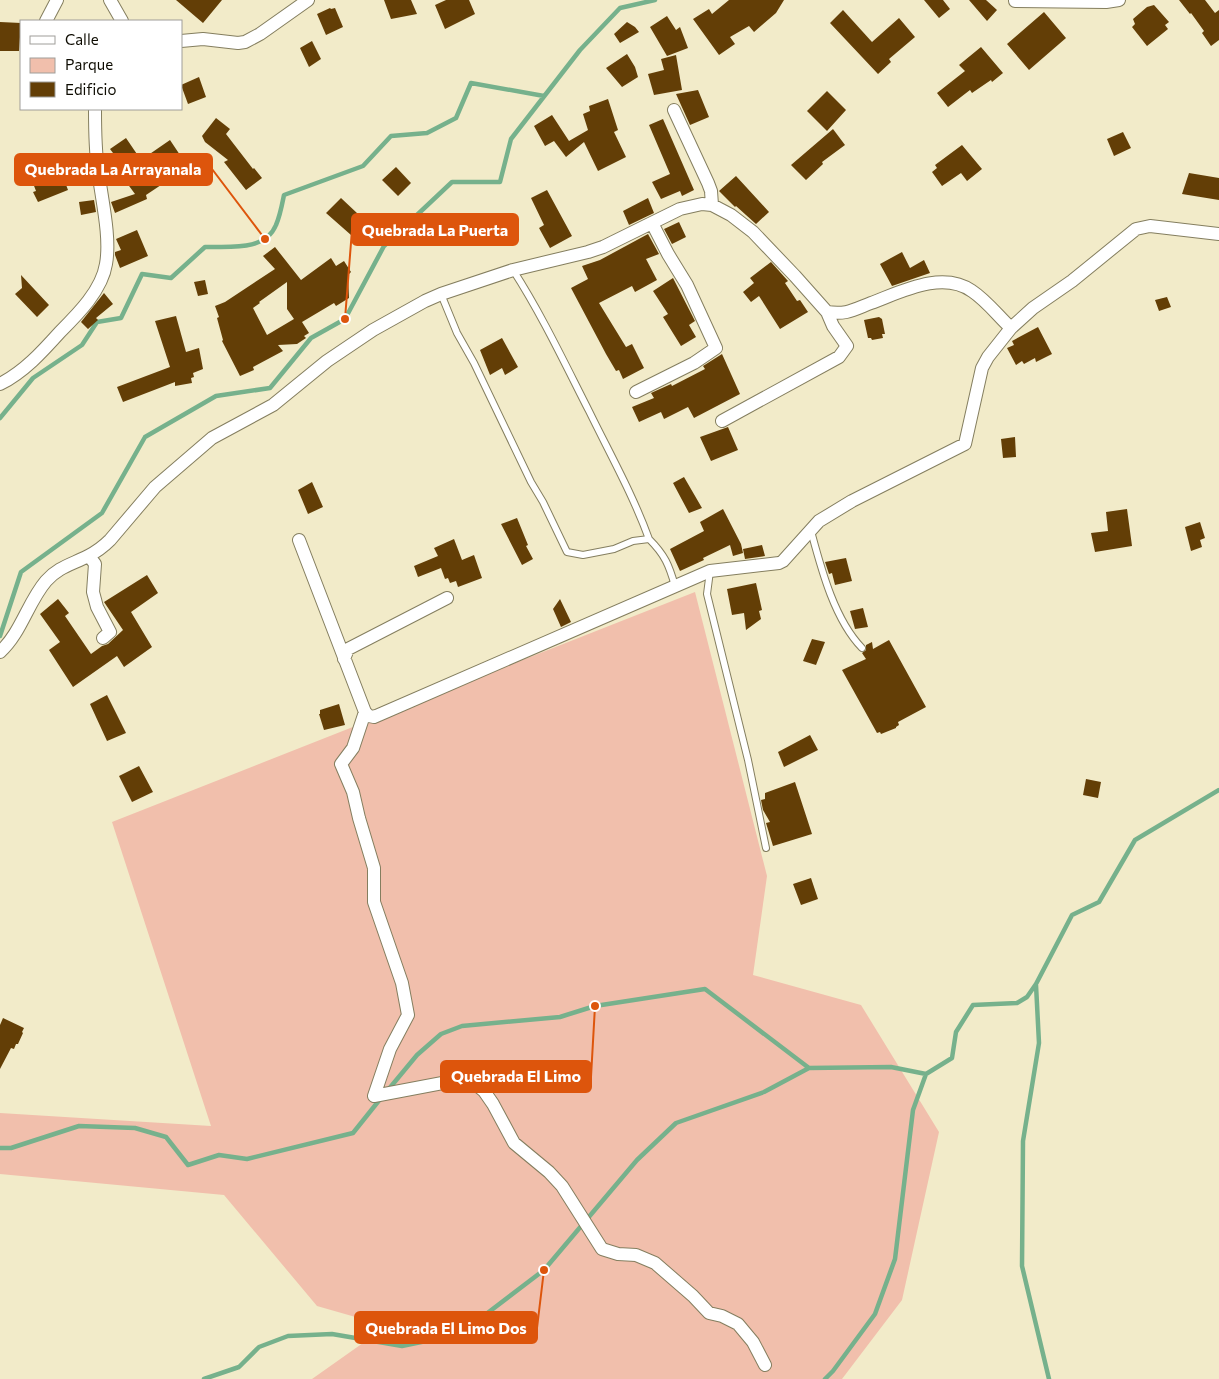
<svg xmlns="http://www.w3.org/2000/svg" width="1219" height="1379" viewBox="0 0 1219 1379" font-family="Commissioner,sans-serif">
	<style>
		.green { fill: #f1bfac }
		.lines { fill: none; stroke-linecap: round; stroke-linejoin: round }
		.stream { stroke: #76b18c; stroke-width: 4.5 }
		.building { fill: #633e06; fill-rule: evenodd }
		.lane-casing { stroke: #847e5f; stroke-width: 8 }
		.street-casing { stroke: #847e5f; stroke-width: 14 }
		.lane { stroke: #fff; stroke-width: 6 }
		.street { stroke: #fff; stroke-width: 12 }
		.leader { fill: none; stroke: #dd550c; stroke-width: 2 }
		.callout-dot { fill: #dd550c; stroke: #fff; stroke-width: 2 }
		.callout { fill: #dd550c; stroke: #dd550c; stroke-width: 2 }
		.callout-label { font-size: 16px; text-anchor: middle; font-weight: bold; fill: #fff }
	</style>
	<rect width="100%" height="100%" fill="#f2ebc9"/>
	<path class="green" d="M695 592 767 876 753 975 861 1005 939 1132 902 1300 842 1379H312L387 1326 317 1306 224 1195 0 1174V1113L211 1126 112 822Z"/>
	<g class="lines">
		<path class="stream" d="M0 418 33 378 82 345 97 322 121 318 142 274 171 278 205 247C228 246 265 252 276 225 280 216 282 205 284 195L363 166 391 136 427 133 456 118 471 83 544 96
			M0 636 21 572 102 513 145 437 216 396 270 388 311 338 345 319 384 246 452 182H500L511 139 580 50 620 8 655 0
			M1036 985 1039 1043 1023 1141 1022 1266 1049 1379
			M388 1090 417 1055 441 1034 462 1026 560 1017 595 1006 705 989 809 1068 891 1067 926 1074 952 1058 956 1032 973 1005 1017 1003 1027 997 1036 984 1072 915 1099 902 1135 840 1219 790
			M0 1148H11L79 1126 135 1128 166 1137 188 1165 219 1155 247 1159 353 1133 381 1098
			M204 1379 239 1367 259 1347 288 1336 332 1334 402 1346 460 1334 544 1270 637 1160 676 1123 764 1092 809 1068
			M825 1379 833 1371 875 1314 895 1259 913 1110 926 1074"/>
	</g>
	<path class="building" d="M176 0H222L203 23Z
		M384 0H411L417 14 391 19Z
		M446 0H469L475 14 445 29 435 5Z
		M729 0H784L776 13 754 32 749 26 730 37 735 44 719 55 693 19 709 9 712 14Z
		M924 0H943L950 9 939 18Z
		M969 0H986L997 10 987 21Z
		M1179 0H1205L1215 13 1219 10V40L1211 46 1202 33 1204 31 1191 13 1190 14Z
		M1154 5 1169 22 1165 25 1168 29 1147 46 1132 27 1135 24 1133 19 1147 7Z
		M330 8 331 9 335 8 343 27 326 35 317 14Z
		M843 10 872 42 899 18 915 37 889 59 891 62 878 74 830 23Z
		M1044 12 1066 38 1029 70 1007 44Z
		M667 16 676 30 680 27 688 48 667 56 650 27Z
		M0 22 21 23 19 51H0Z
		M627 22 635 27 639 32 620 43 614 34Z
		M312 41 321 59 309 67 300 48Z
		M981 47 1003 73 992 82 991 80 972 93 970 90 948 107 937 93 965 71 959 65Z
		M627 54 635 67 638 77 622 87 606 68Z
		M676 55 682 90 654 95 648 74 664 70 661 59Z
		M199 77 206 97 188 104 181 85Z
		M698 90 709 117 690 125 676 94Z
		M827 91 846 110 827 131 807 111Z
		M608 99 618 130 614 132 626 157 598 171 584 142 566 157 554 141 545 146 534 126 552 115 569 141 588 130 583 114 590 111 589 106Z
		M216 118 230 129 226 134 253 169 254 168 262 178 246 190 224 162 228 160 205 142 202 136Z
		M663 119 694 190 682 196 680 191 661 199 652 182 670 174 649 125Z
		M833 129 845 145 822 162 823 164 806 180 791 165Z
		M1123 132 1131 148 1114 156 1107 139Z
		M126 138 141 160 170 140 188 167 146 195 147 199 115 213 111 202 135 194 121 175 124 172 111 154 113 153 110 149Z
		M962 145 982 169 967 181 961 173 942 186 932 172 937 168 935 165Z
		M396 167 411 183 398 196 382 180Z
		M52 170 56 182 59 184 65 182 68 190 38 202 33 192 36 191 31 178Z
		M1189 173 1219 178V200L1182 194Z
		M736 176 769 212 756 224 736 206 735 207 719 191Z
		M547 190 572 236 550 248 539 228 544 225 531 198Z
		M341 198 358 214V217L370 231 357 242 351 235 326 213Z
		M648 198 654 213 629 225 623 211Z
		M94 200 96 212 81 215 79 202Z
		M679 222 686 237 672 244 664 229Z
		M137 230 148 256 120 268 115 255V252L121 250 116 239Z
		M648 234 659 254 646 259 657 280 635 292 632 286 599 303 626 347 632 344 644 368 623 379 619 370 616 371 606 354 571 288 588 279 582 266 600 260Z
		M275 247 301 280 331 258 336 266 344 261 351 272 348 275 349 298 336 306 334 303 302 322 309 333 304 336 306 338 297 344 278 345 283 351 253 367 254 370 240 376 222 341 223 340 217 318 219 317 215 306 225 302 275 269 263 256ZM287 282V309L294 319 267 335 253 308 260 303 259 302Z
		M902 252 910 268 924 260 930 273 892 286 880 264Z
		M771 262 788 281 785 283 797 301 800 300 808 312 780 329 759 296 751 302 743 292 754 283 750 278Z
		M21 275 49 305 37 317 15 294 22 288Z
		M673 278 695 321 689 325 696 337 681 346 663 317 668 314 653 291Z
		M205 280 208 294 198 296 194 282Z
		M104 293 113 304 96 318 98 320 88 329 81 322Z
		M1167 297 1171 307 1159 311 1155 300Z
		M176 316 186 352 199 348 203 369 193 373 194 377 191 378 192 383 175 386V382L123 402 117 387 170 367 155 321Z
		M879 317 882 319 885 334H882L883 338 872 340 871 338H868L864 320Z
		M1038 327 1052 354 1036 362 1035 358 1024 364 1022 361 1016 365 1007 348 1014 345 1012 341Z
		M502 338 518 367 505 375 502 368 490 375 480 350Z
		M722 354 740 394 694 418 688 407 664 419 661 412 639 422 632 407 654 398 651 393 671 384 672 386 705 369 703 366Z
		M728 427 738 450 711 461 700 437Z
		M1015 437 1016 457 1003 458 1001 439Z
		M684 477 702 508 689 513 673 483Z
		M312 482 323 507 308 514 298 490Z
		M723 509 741 544 743 553 733 556 730 545 703 558 704 560 680 571 670 549 704 531 700 522Z
		M1127 509 1132 546 1095 552 1091 533 1108 531 1106 512Z
		M517 518 528 545 526 546 533 559 522 565 501 524Z
		M1200 522 1205 538 1200 540 1202 547 1191 551 1185 527Z
		M454 539 462 560 474 555 482 578 458 587 456 581 450 583 448 578 445 579 441 568 418 577 414 566 438 556 434 548Z
		M762 545 765 556 745 559 743 549Z
		M846 558 852 581 835 585 832 573 829 574 825 562Z
		M147 575 158 593 131 612 152 647 124 667 117 656 73 687 49 650 60 642 40 614 58 599 69 613 65 616 91 654 102 646 108 644 123 630 104 602Z
		M756 583 762 610 759 611 761 619 746 630 744 613 732 615 727 589Z
		M560 599 571 622 561 627 553 609Z
		M863 608 868 627 855 629 850 611Z
		M812 639 825 642 816 665 803 661Z
		M889 640 926 707 898 722 899 725 896 727V728L881 734 880 732 877 733 842 670 866 659 862 653 866 650V645L872 642 873 649Z
		M107 695 126 733 107 741 90 704Z
		M339 704 345 725 324 730 319 714H320V710Z
		M810 735 818 750 784 767 778 752Z
		M139 766 153 792 132 802 119 776Z
		M1086 779 1101 782 1098 798 1083 795Z
		M795 782 812 834 773 846 766 823 770 822 763 810 761 800 765 799V793Z
		M811 878 818 899 801 905 793 884Z
		M3 1018 24 1028 22 1032 23 1033 18 1044H16L14 1049 11 1048 0 1069V1025Z"/>
	<g class="lines">
		<defs>
			<path id="lane" d="M513 270C542 315 565 364 589 411 610 454 633 495 649 539
				M441 294 457 333 474 363 531 482 543 502 567 552 583 555 614 549 633 541 649 539C665 555 669 565 675 586
				M811 531C821 568 834 619 862 648
				M710 571 707 594 748 760 766 848"/>
			<path id="street" d="M110 0 122 21
				M1015 1 1106 2 1119 0
				M46 21 57 0
				M181 41 203 39 238 43 245 42 260 34 308 0
				M674 110 708 183 711 191 712 205
				M0 384C24 372 42 352 60 332 78 314 102 290 106 264 111 236 101 197 98 169 95 149 95 129 95 109
				M636 392 694 363 716 348 687 285 668 254 652 223
				M722 421 839 357 847 346 833 326 827 312
				M299 540 365 712 369 716 374 717 710 571 779 563 783 561 819 521 852 501 965 444 982 368 988 357 1011 328 1033 308 1072 281 1136 229 1150 226 1219 234
				M89 556 95 564 93 592 97 607 110 632 103 638
				M0 652C21 633 28 602 46 581 58 567 73 564 88 556 96 552 104 546 110 540L155 487 212 438 273 405 327 361 373 330 425 301 441 294 513 270 588 252 603 247 680 209 702 204 712 205 731 215 753 232 795 276 827 312C846 315 853 310 871 303 901 292 942 270 972 291 987 301 998 316 1011 328
				M344 659 348 649 447 598
				M365 712 353 748 341 764 353 792 359 818 374 868V902L402 983 408 1015 390 1049 374 1096
				M374 1096 453 1081 473 1082 484 1091 493 1104 514 1143 549 1172 562 1186 602 1249 618 1254 636 1255 655 1263 693 1296 709 1313 722 1316 738 1324 753 1342 765 1365"/>
		</defs>
		<use href="#lane" class="lane-casing"/>
		<use href="#street" class="street-casing"/>
		<use href="#lane" class="lane"/>
		<use href="#street" class="street"/>
	</g>
	<path class="leader" d="M265 239L212 169M345 319L352 230M595 1006L591 1077M544 1270L537 1328"/>
	<g class="callout-dot">
		<circle cx="265" cy="239" r="5"/>
		<circle cx="345" cy="319" r="5"/>
		<circle cx="595" cy="1006" r="5"/>
		<circle cx="544" cy="1270" r="5"/>
	</g>
	<g class="callout">
		<rect x="15" y="154" width="197" height="31" rx="5"/>
		<rect x="352" y="214" width="166" height="31" rx="5"/>
		<rect x="441" y="1061" width="150" height="31" rx="5"/>
		<rect x="355" y="1312" width="182" height="31" rx="5"/>
	</g>
	<g class="callout-label">
		<text x="113" y="175">Quebrada La Arrayanala</text>
		<text x="435" y="236">Quebrada La Puerta</text>
		<text x="516" y="1082">Quebrada El Limo</text>
		<text x="446" y="1334">Quebrada El Limo Dos</text>
	</g>
	<rect x="20" y="20" width="162" height="90" fill="#ffffff" stroke="#9f9e9a"/>
	<rect x="30" y="36" width="25" height="8" fill="#ffffff" stroke="#9f9e9a"/>
	<text x="65" y="45" font-size="15" fill="#0e0c02">Calle</text>
	<rect x="30" y="58" width="25" height="15" fill="#f1bfac" stroke="#9f9e9a"/>
	<text x="65" y="70" font-size="15" fill="#0e0c02">Parque</text>
	<rect x="30" y="82" width="25" height="15" fill="#633e06" stroke="#9f9e9a"/>
	<text x="65" y="95" font-size="15" fill="#0e0c02">Edificio</text>
</svg>
